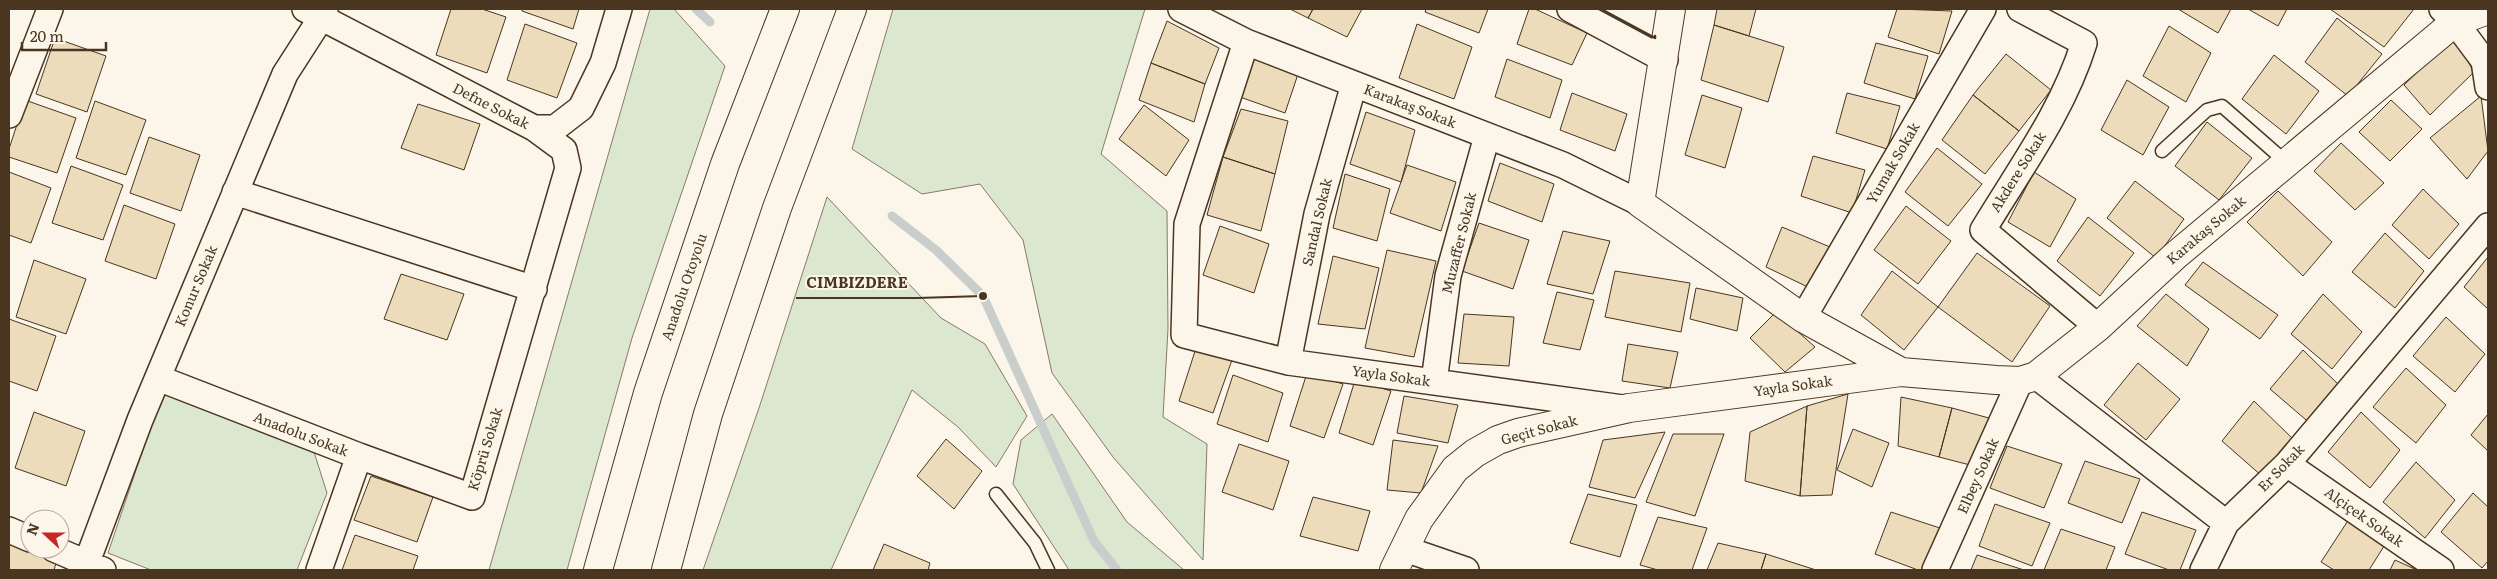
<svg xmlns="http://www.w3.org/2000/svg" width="2497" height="579" viewBox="0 0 2497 579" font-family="Literata,serif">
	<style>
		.green { fill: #dce7d0; stroke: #887966 }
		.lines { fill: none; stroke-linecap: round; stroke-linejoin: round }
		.stream { stroke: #c9cecd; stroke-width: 9 }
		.building { fill: #ecdcbc; stroke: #4a3520 }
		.lane-casing { stroke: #4a3520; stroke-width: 15 }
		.street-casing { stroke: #4a3520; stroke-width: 28 }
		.secondary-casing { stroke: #4a3520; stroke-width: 30 }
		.highway-casing { stroke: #4a3520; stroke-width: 30 }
		.lane { stroke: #fbf6e9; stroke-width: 12 }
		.street { stroke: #fbf6e9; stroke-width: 25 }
		.secondary { stroke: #fbf6e9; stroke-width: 28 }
		.highway { stroke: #fbf6e9; stroke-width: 28 }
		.wall { stroke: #4a3520; stroke-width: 2.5 }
		.labels { text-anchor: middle; stroke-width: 4; stroke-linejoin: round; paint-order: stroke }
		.street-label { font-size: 14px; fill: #4a3520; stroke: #fbf6e9 }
		.leader { fill: none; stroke: #4a3520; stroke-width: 2 }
		.callout-dot { fill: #4a3520; stroke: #fbf6e9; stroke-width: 2 }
		.callout-label { font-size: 15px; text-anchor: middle; font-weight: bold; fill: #4a3520; stroke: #fbf6e9; stroke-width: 4; stroke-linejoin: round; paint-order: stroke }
	</style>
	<rect width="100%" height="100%" fill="#fbf6e9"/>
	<path class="green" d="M650 9H674L725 66 632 338 567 570H489Z
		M893 9H1145L1101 154 1167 211 1168 329 1163 417 1207 444 1203 560 1113 457 1052 373 1023 240 980 184 922 194 852 149Z
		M827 197 941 318 985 344 1027 416 996 467 958 427 912 390 831 570H703L760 405Z
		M162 393 314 452 327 493 297 570H151L108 553Z
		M1052 414 1127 522 1184 570H1069L1013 484 1021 440Z"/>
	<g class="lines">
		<path class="stream" d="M696 9 710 22
			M892 216 936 250 983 296 1094 541 1117 570"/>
	</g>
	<path class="building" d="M451 9H482L506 17 487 73 436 55Z
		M522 9H579L573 29 522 11Z
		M1290 9H1313L1308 18Z
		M1313 9H1362L1347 37 1308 18Z
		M1426 9H1488L1479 33 1425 12Z
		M1529 9H1535L1587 33 1572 65 1517 44Z
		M1717 9H1756L1749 36 1714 25Z
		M1897 9 1952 11 1939 54 1888 37Z
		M2178 9H2231L2218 33Z
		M2248 9H2287L2278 26Z
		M2330 9H2414L2384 47Z
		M2337 18 2382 54 2348 96 2305 62Z
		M1167 21 1219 48 1205 84 1151 63Z
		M525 24 577 43 557 98 507 80Z
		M1417 24 1472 47 1454 99 1399 78Z
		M1714 25 1784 47 1768 102 1701 80Z
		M2169 26 2211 53 2186 102 2143 76Z
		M2454 37 2474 72 2430 115 2404 85Z
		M55 38 106 56 87 112 36 94Z
		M1876 43 1928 56 1915 99 1864 83Z
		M1254 54 1299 71 1285 113 1240 97Z
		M2006 54 2051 90 2019 131 1973 95Z
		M2274 55 2319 91 2286 134 2242 99Z
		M1507 59 1562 80 1550 118 1495 97Z
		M1151 63 1205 84 1194 122 1139 100Z
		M2127 80 2169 107 2143 155 2101 130Z
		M1572 93 1627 114 1615 151 1560 130Z
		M1847 93 1900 106 1887 149 1836 133Z
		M1702 95 1742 108 1725 168 1685 155Z
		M1973 95 2019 131 1985 174 1942 140Z
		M2481 96 2488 151 2467 179 2430 138Z
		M25 100 76 118 57 173 9 157V149Z
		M2391 100 2422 129 2390 161 2359 132Z
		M95 101 146 120 126 175 76 158Z
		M418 104 480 124 464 170 401 148Z
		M1144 105 1189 140 1166 176 1119 139Z
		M1241 109 1288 121 1275 174 1223 157Z
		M1366 112 1415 130 1401 182 1350 164Z
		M2207 122 2252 158 2219 200 2175 166Z
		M149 137 200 155 181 211 130 193Z
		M2341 143 2384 183 2355 210 2314 171Z
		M1937 148 1982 184 1948 226 1905 192Z
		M1813 156 1865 170 1852 213 1801 196Z
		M1223 157 1275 174 1261 231 1207 215Z
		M1500 163 1554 184 1542 222 1488 201Z
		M1407 165 1456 182 1441 231 1390 213Z
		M71 166 123 185 103 240 52 223Z
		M9 172 51 188 31 243 9 235Z
		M2034 172 2076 199 2050 247 2008 222Z
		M1345 174 1390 189 1377 241 1333 228Z
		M2135 181 2184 219 2156 258 2107 218Z
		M2423 189 2459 224 2429 259 2392 225Z
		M2278 191 2332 242 2303 276 2247 222Z
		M124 205 175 224 156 279 105 261Z
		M1906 206 1951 241 1918 284 1874 250Z
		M2088 217 2134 253 2100 296 2057 261Z
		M1479 223 1529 240 1513 289 1462 271Z
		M1220 226 1269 244 1254 293 1203 275Z
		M1782 227 1830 247 1810 288 1766 267Z
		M1563 231 1610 241 1593 294 1547 284Z
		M2385 233 2424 271 2395 308 2352 272Z
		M1387 250 1436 261 1414 357 1365 348Z
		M1977 253 2050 306 2012 362 1938 307Z
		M1333 256 1379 268 1365 329 1318 324Z
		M2488 257V309L2464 287Z
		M34 260 86 279 66 334 16 317Z
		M2203 262 2278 315 2260 339 2185 285Z
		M1615 271 1690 283 1681 332 1605 317Z
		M1892 271 1938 307 1904 350 1861 315Z
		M401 274 464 294 447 340 384 319Z
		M1696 288 1743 298 1737 331 1690 319Z
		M1557 292 1594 300 1580 350 1543 343Z
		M2166 294 2209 329 2187 366 2137 326Z
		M2323 294 2362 332 2332 369 2291 334Z
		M1776 312 1815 347 1785 372 1750 338Z
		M1464 314 1514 317 1509 366 1458 363Z
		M2446 317 2485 354 2455 392 2413 356Z
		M9 319 56 336 37 391 9 381Z
		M1628 344 1678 352 1670 388 1622 381Z
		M1196 348 1232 360 1213 413 1179 401Z
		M2303 350 2342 388 2312 425 2270 389Z
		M2138 363 2180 399 2146 440 2104 405Z
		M2406 368 2446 405 2416 443 2373 407Z
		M1307 373 1343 384 1324 438 1290 426Z
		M1233 375 1283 393 1268 442 1217 424Z
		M1355 380 1391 391 1373 445 1339 433Z
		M1848 394 1832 495 1800 496 1807 406Z
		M1404 396 1458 405 1448 443 1397 433Z
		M1901 397 1952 408 1939 457 1898 446Z
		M2254 401 2293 439 2263 477 2222 441Z
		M1807 406 1800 496 1745 481 1750 432Z
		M1952 408 1989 418 1970 465 1939 457Z
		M34 412 85 431 66 486 15 468Z
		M2361 412 2400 450 2370 488 2328 452Z
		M2488 414V451L2471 435Z
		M1853 429 1889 443 1872 487 1837 470Z
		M1665 432 1635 498 1589 487 1603 440Z
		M1673 434H1724L1695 516 1646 502Z
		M946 439 982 471 954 509 917 476Z
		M1393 440 1438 446 1421 493 1387 490Z
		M1239 444 1289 461 1273 510 1222 492Z
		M2007 446 2062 464 2044 508 1990 488Z
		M2085 461 2140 479 2122 523 2068 503Z
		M2416 462 2455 500 2425 538 2383 502Z
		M371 476 433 497 417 542 354 520Z
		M2473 493 2488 507V561L2482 568 2441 532Z
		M1588 494 1637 505 1620 557 1570 543Z
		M1313 497 1370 511 1358 551 1300 536Z
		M1995 504 2050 523 2032 566 1979 546Z
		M1891 512 1946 530 1930 570H1918L1875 554Z
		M2142 512 2196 530 2180 570H2169L2125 554Z
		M2351 516 2386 543 2369 570H2334L2321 562Z
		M1658 517 1707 528 1692 570H1658L1640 565Z
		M2061 529 2115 547 2106 570H2044Z
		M355 535 418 556 413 570H342Z
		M9 542 57 560 54 570H9Z
		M1718 543 1766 554 1761 570H1707Z
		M884 544 930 563 928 570H873Z
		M1766 554 1816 570H1761Z
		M1977 555 2024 570H1971Z
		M2395 560 2417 570H2390Z"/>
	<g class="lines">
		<defs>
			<path id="lane" d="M2162 151 2207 110 2222 106 2286 162
				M996 494 1035 543 1048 570"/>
			<path id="street" d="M305 9 534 128H555L581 108 603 63 619 9
				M1181 9 1246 42 1563 165 1640 203
				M1570 9 1665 60
				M2020 9 2084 43C2063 111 2019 170 1983 230L2098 327
				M2442 9 2455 22 2484 61 2488 87
				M1246 42 1187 224 1184 335 1288 362 1623 408
				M9 115 50 9
				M235 192 534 289
				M1803 318 1983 9
				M1288 362 1317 214 1354 84
				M2036 376 2226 523
				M158 378 359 456 319 570
				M1434 382 1448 276 1487 136
				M359 456 472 497 568 168 564 150 534 128
				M2287 464 2441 570
				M9 530 30 539
				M54 549 103 570
				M1405 549 1466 570
				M84 570 140 420 285 74 321 18 325 9
				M1935 570 2020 381
				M2203 570 2226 523 2287 464 2488 226"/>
			<path id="secondary" d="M1671 9 1640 203 1803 318 1901 372
				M1394 570 1419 519 1455 469 1475 453 1498 440 1518 433 1629 408 1901 372 1996 380 2020 381 2036 376 2098 327 2176 255 2455 22 2488 10"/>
			<path id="highway" d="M598 570 648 393 725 164 785 9
				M666 570 708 414 777 208 852 9"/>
		</defs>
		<use href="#lane" class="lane-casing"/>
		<use href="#street" class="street-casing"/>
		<use href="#secondary" class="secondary-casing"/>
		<use href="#highway" class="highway-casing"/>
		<use href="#lane" class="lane"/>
		<use href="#street" class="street"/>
		<use href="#secondary" class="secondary"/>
		<use href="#highway" class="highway"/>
		<path class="wall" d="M1601 9 1655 38V36"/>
	</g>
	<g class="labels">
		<g class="street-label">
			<text transform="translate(491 106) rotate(27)" y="5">Defne Sokak</text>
			<text transform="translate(1410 106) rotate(21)" y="5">Karakaş Sokak</text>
			<text transform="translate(1893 163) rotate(-60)" y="5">Yumak Sokak</text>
			<text transform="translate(2018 172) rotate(-58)" y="5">Akdere Sokak</text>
			<text transform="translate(1317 222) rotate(-77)" y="5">Sandal Sokak</text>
			<text transform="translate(2206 230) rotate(-40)" y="5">Karakaş Sokak</text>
			<text transform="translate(1459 243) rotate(-76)" y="5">Muzaffer Sokak</text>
			<text transform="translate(196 286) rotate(-67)" y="5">Konur Sokak</text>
			<text transform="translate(684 287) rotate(-71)" y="5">Anadolu Otoyolu</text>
			<text transform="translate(1391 376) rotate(8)" y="5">Yayla Sokak</text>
			<text transform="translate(1793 386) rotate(-8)" y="5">Yayla Sokak</text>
			<text transform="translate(1539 430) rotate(-15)" y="5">Geçit Sokak</text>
			<text transform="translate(301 434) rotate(21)" y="5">Anadolu Sokak</text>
			<text transform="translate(485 449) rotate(-73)" y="5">Köprü Sokak</text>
			<text transform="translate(2281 468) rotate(-46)" y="5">Er Sokak</text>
			<text transform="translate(1978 476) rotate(-66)" y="5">Elbey Sokak</text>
			<text transform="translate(2364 517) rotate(35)" y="5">Alçiçek Sokak</text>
		</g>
	</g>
	<path class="leader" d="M983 296L917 298H796"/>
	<circle class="callout-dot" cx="983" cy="296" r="5"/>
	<g class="callout-label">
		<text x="857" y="288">CIMBIZDERE</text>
	</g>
	<rect width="2497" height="579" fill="none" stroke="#4a3520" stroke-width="20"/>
	<g transform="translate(45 534) rotate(291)"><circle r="24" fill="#fbf6e9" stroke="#b4a999"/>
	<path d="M0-4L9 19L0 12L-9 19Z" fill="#c62828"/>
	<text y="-8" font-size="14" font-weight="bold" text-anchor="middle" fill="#4a3520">N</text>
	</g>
	<path d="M22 42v8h84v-8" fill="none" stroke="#4a3520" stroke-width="2.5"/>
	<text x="30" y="42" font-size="15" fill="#4a3520" stroke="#fbf6e9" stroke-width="4" paint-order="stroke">20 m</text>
</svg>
